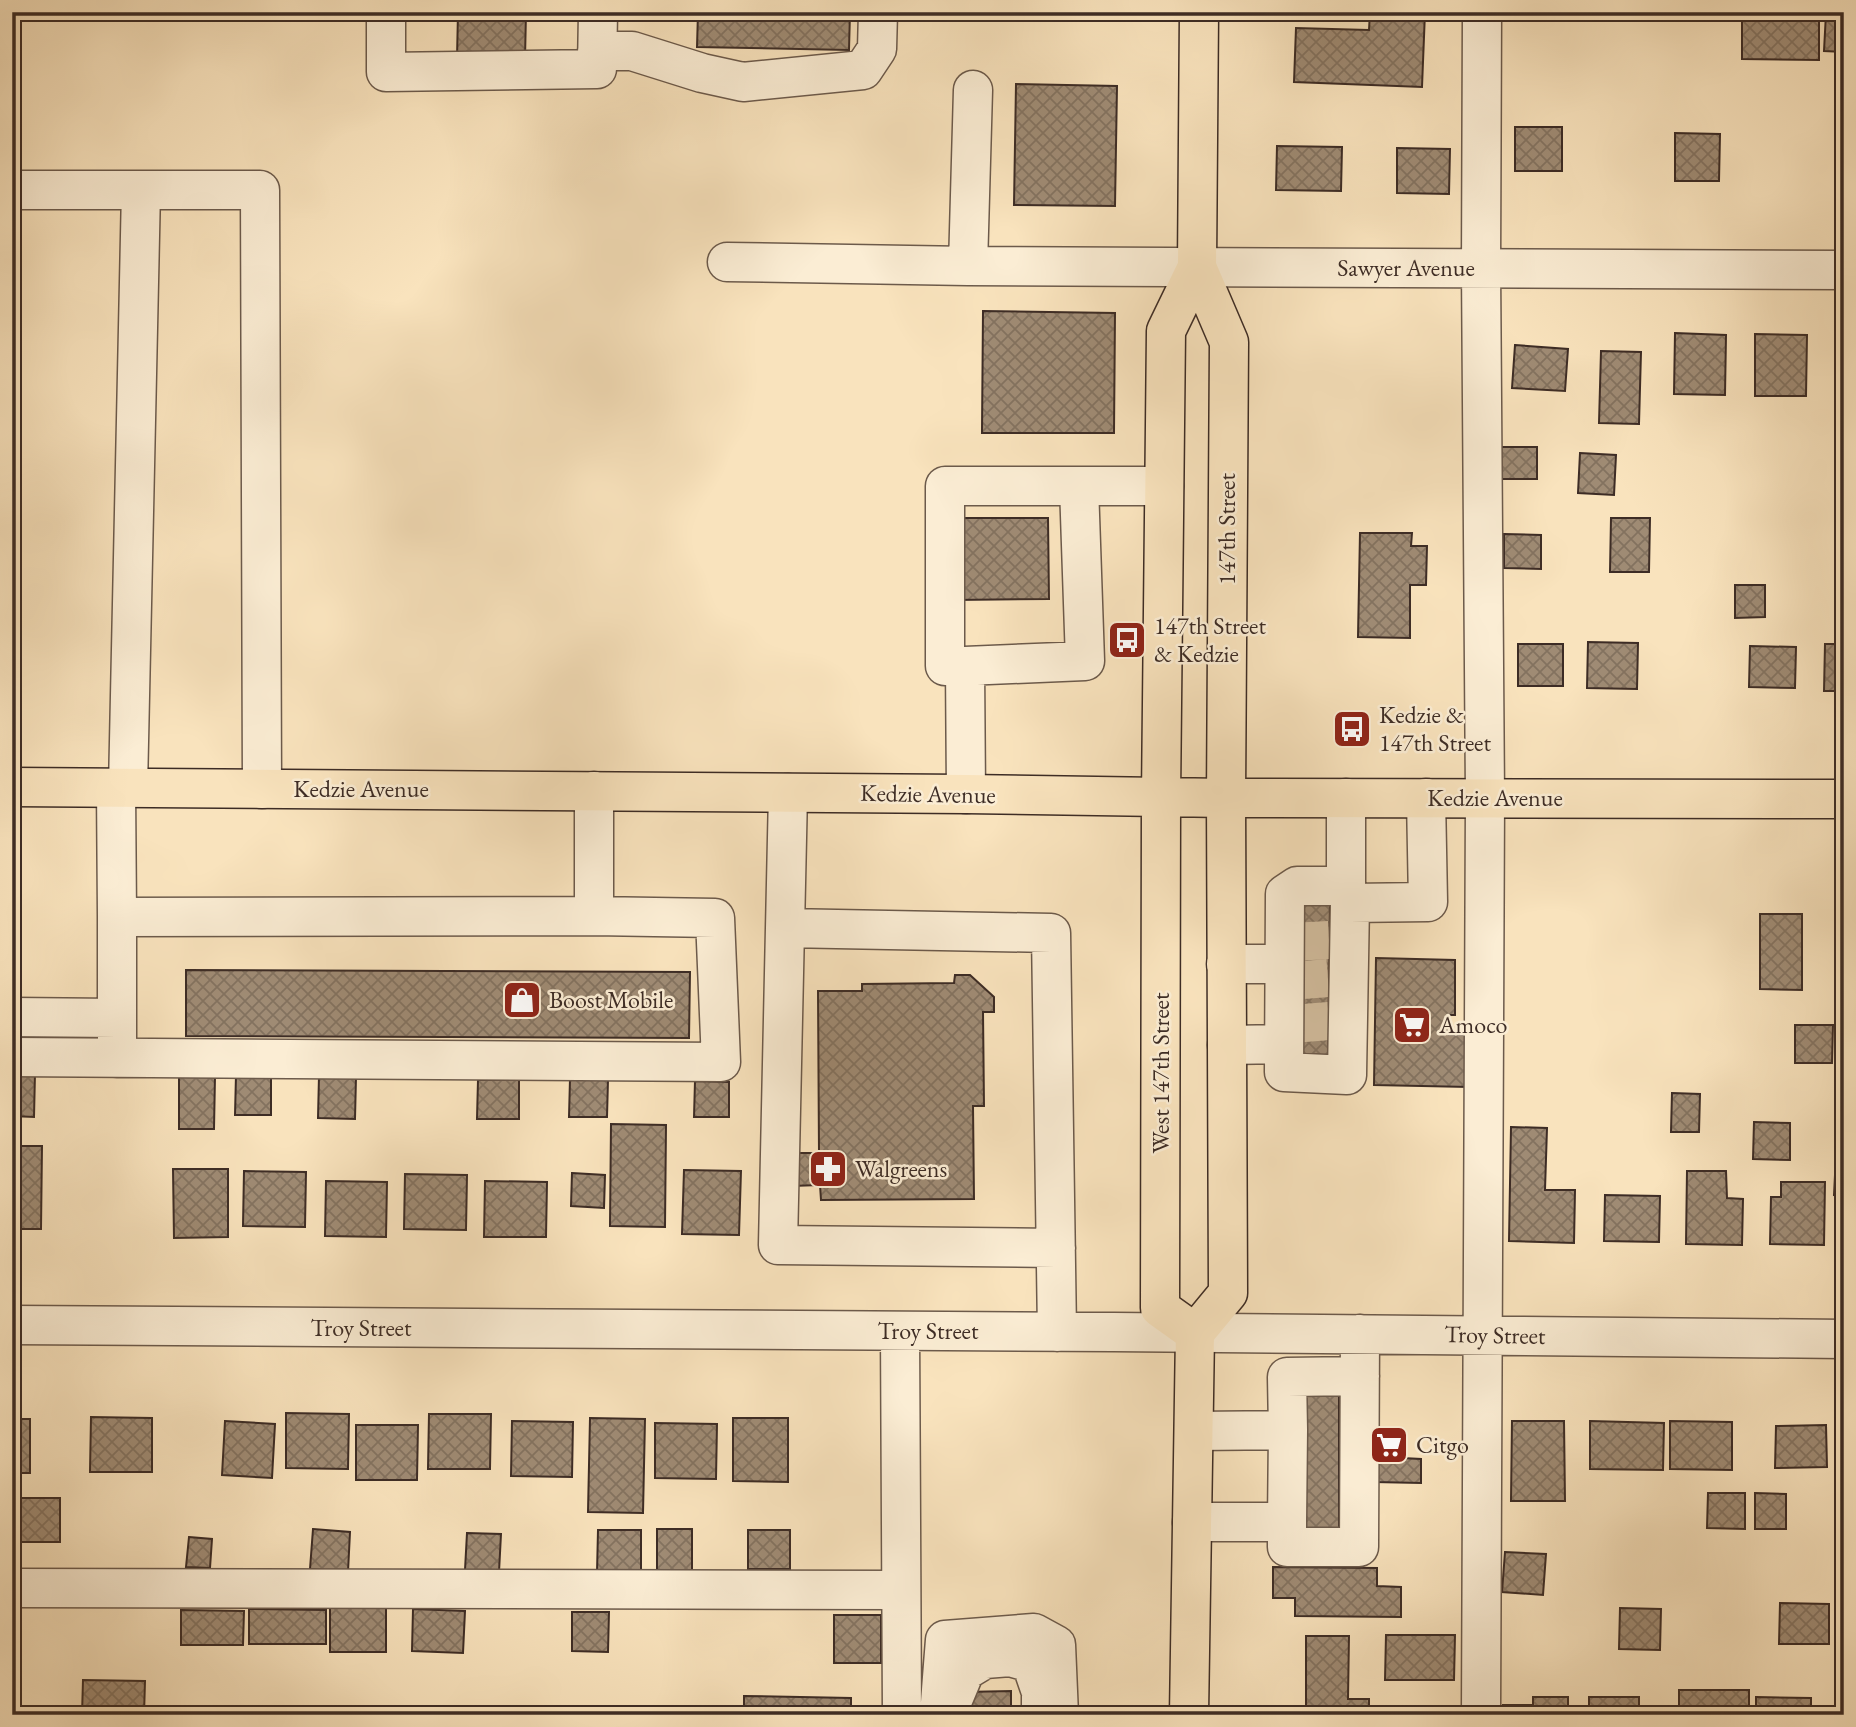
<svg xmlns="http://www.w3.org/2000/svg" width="1856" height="1727" viewBox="0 0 1856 1727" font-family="'EB Garamond',serif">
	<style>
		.building { fill: url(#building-cross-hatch); stroke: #3d2c25; stroke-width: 2 }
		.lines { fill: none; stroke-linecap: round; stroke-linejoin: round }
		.minor-tunnel { stroke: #d3be9f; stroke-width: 38; stroke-dasharray: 38 19; stroke-linecap: butt }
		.minor-casing { stroke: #6c5a4b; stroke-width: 41 }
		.major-casing { stroke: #3d2c25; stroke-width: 41 }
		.minor { stroke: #fbedd4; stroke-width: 38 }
		.major { stroke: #f9e3bd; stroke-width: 38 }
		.labels { text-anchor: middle; stroke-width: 5; stroke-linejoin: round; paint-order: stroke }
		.street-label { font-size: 24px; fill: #3d2c25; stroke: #fbedd4 }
		.poi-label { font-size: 24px; fill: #3d2c25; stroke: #fbedd4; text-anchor: start }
	</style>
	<defs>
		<pattern id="building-cross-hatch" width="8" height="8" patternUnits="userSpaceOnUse" patternTransform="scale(1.75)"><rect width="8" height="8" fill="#9f8b74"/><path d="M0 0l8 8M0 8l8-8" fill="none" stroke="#83725f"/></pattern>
	</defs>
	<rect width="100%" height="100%" fill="#f9e3bd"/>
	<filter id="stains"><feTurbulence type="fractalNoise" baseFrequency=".00286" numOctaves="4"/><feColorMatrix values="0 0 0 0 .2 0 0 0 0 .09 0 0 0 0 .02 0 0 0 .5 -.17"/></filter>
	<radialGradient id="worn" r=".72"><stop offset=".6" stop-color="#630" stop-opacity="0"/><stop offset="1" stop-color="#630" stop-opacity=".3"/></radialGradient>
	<path class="building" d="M458 12H526L525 59 457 58Z
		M698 12H850L849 50 697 47Z
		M1370 12H1425L1422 87 1294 82 1296 28 1369 30Z
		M1742 12 1819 13V60L1742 59Z
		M1826 13 1844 14V52L1824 51Z
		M1016 84 1117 86 1115 206 1014 205Z
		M1515 127H1562V171H1515Z
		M1675 133 1720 134 1719 181H1675Z
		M1277 146 1342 147 1341 191 1276 190Z
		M1397 148 1450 149 1449 194 1397 193Z
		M983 311 1115 313 1114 433H982Z
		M1675 333 1726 335 1725 395 1674 394Z
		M1755 334 1807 335 1806 396H1755Z
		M1515 345 1568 349 1565 391 1512 388Z
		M1601 351 1641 352 1639 424 1599 423Z
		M1500 447H1537V479H1499Z
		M1580 453 1616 455 1614 495 1578 493Z
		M954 518H1048L1049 599 954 600Z
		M1611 518H1650L1649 572H1610Z
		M1360 533H1412L1411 546H1427L1426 585H1410V638L1358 637Z
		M1504 534 1541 535V569L1504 568Z
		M1735 585H1765V617L1735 618Z
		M1588 642 1638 643 1637 689 1587 688Z
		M1518 644H1563V686H1518Z
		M1825 644H1844V691H1824Z
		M1750 646 1796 647 1795 688 1749 687Z
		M1330 901 1328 1063 1290 1062 1291 903Z
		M1760 914H1802V990L1760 989Z
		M1376 958 1455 960V1015H1449V1035H1470L1469 1087 1374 1085Z
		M186 970 690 972 689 1038 186 1036Z
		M955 975H970L994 997V1012H983L984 1106H973L974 1199 821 1200 820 1185 792 1186V1153H819L818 991H862V984L954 983Z
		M1795 1025H1833L1832 1063H1795Z
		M12 1072 35 1073 34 1117 12 1116Z
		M179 1075 215 1076 214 1129H179Z
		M236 1075 271 1076V1115H235Z
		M319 1076 356 1077 355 1119 318 1118Z
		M570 1079 608 1080 607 1117H569Z
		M478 1080H519V1119H477Z
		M695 1081 729 1082V1117H694Z
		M1672 1093 1700 1094 1699 1132H1671Z
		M1754 1122 1790 1123V1160L1753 1159Z
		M611 1124 666 1125 665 1227 610 1226Z
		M1511 1127 1547 1128 1545 1190H1575L1574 1243 1509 1241Z
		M12 1146H42L41 1229H12Z
		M1836 1155H1844V1196L1834 1195Z
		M173 1169H228V1237L174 1238Z
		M684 1170 741 1171 739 1235 682 1234Z
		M244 1171 306 1172 305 1227 243 1226Z
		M1687 1171H1726L1727 1198 1743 1199 1742 1245 1686 1244Z
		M572 1173 605 1175 604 1208 571 1206Z
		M405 1174 467 1175 466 1230 404 1229Z
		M326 1181 387 1182 386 1237 325 1236Z
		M485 1181 547 1182 546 1237H484Z
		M1781 1182H1825L1824 1245 1770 1244 1771 1197H1781Z
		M1605 1195 1660 1196 1659 1242 1604 1241Z
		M1339 1393V1539L1302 1540 1301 1395Z
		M286 1413 349 1414 348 1469 286 1468Z
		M429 1414H491L490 1469H428Z
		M91 1417 152 1418V1472H90Z
		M590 1418 645 1419 643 1513 588 1512Z
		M733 1418H788V1482L733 1481Z
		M12 1419H30V1473H12Z
		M225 1421 275 1424 272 1478 222 1475Z
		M512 1421 573 1422 572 1477 511 1476Z
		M1512 1421H1564L1565 1501H1511Z
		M1590 1421 1664 1423 1663 1470 1590 1469Z
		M1670 1421 1732 1422V1470L1670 1469Z
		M655 1423 717 1424 716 1479 655 1478Z
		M356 1425H418L417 1480H356Z
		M1826 1425 1827 1467 1775 1468 1776 1426Z
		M1843 1425H1844V1495H1842Z
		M1375 1431 1403 1432 1402 1458 1421 1459V1483L1374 1482Z
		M1708 1493H1745V1529L1707 1528Z
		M1755 1493 1786 1494V1529H1755Z
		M12 1498H60V1542H12Z
		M313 1529 350 1532 348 1572 310 1569Z
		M657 1529H692V1570H657Z
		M598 1530H641V1573H597Z
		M748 1530H790V1569H748Z
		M467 1533 501 1534 499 1572 465 1570Z
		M189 1537 212 1539 210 1568 186 1567Z
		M1505 1552 1546 1554 1543 1595 1502 1592Z
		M1273 1567 1377 1568V1586L1401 1587V1617L1295 1616V1598H1273Z
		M1780 1603 1829 1604V1644H1779Z
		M330 1607 386 1608V1652H330Z
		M1620 1608 1661 1609 1660 1650 1619 1649Z
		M249 1609 326 1610V1644H249Z
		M413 1609 465 1611 463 1653 412 1651Z
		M181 1610 244 1611 243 1645H181Z
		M572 1612H609L608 1652 572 1651Z
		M834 1615H881V1663H834Z
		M1386 1635H1455L1454 1680H1385Z
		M1306 1636H1349L1348 1699H1369V1715H1306Z
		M83 1680 145 1681 144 1715H82Z
		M1679 1690H1749V1715H1679Z
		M1011 1691V1715H964V1692Z
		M744 1696 851 1698V1715H744Z
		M1533 1697H1568V1715H1503V1705H1533Z
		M1589 1697H1639V1715H1589Z
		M1756 1697 1811 1698V1715H1756Z
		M1838 1700H1844V1715H1838Z
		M257 1708H318V1715H257Z
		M417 1709H479V1715H417Z
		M581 1711H642V1715H581Z"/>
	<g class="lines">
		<path class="minor-tunnel" d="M1292 942 1329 940
			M1290 981 1330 978
			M1292 1024 1329 1021"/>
		<defs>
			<path id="minor" d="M386 12V72L597 69 598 12
				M597 51H632L702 73 743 82 863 70 877 49 878 12
				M12 190H260L262 789
				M727 262 968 266 1844 270
				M968 266 973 90
				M965 666 1085 661 1079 486
				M116 788 117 917 594 916
				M128 788 141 190
				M788 793 785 928 1051 933 1057 1332
				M966 794 965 666H945V486H1164
				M1346 798V886
				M1350 903 1346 886H1297L1285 894 1284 1072 1347 1075 1350 903 1428 902 1426 798
				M117 917V1058
				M785 928 778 1245 1056 1248
				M1226 964H1284
				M12 1017 117 1018
				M1227 1045 1283 1044
				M12 1057 721 1062 715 918 594 916V791
				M12 1325 1114 1332 1844 1339
				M900 1331 902 1715
				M1288 1430 1287 1377 1360 1376
				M1194 1431 1288 1430 1287 1522
				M1192 1522H1287V1547H1359L1360 1334
				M12 1588 901 1590
				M950 1714V1707L965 1671 985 1659 1010 1657 1031 1663 1041 1692V1713
				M939 1715 945 1640 1034 1633 1056 1645 1059 1715
				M1481 1715 1485 798 1481 268 1482 12"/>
			<path id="major" d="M12 787 966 794 1226 798 1844 799
				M1195 1333 1160 1308 1161 797 1166 331 1197 267
				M1189 1715 1195 1333 1228 1293 1226 798 1229 342 1197 267 1199 12"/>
		</defs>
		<use href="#minor" class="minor-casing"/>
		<use href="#major" class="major-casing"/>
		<use href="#minor" class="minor"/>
		<use href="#major" class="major"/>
	</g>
	<defs>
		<symbol id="bus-square" viewBox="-11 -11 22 22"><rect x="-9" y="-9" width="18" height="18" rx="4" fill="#8f2418" stroke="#fbedd4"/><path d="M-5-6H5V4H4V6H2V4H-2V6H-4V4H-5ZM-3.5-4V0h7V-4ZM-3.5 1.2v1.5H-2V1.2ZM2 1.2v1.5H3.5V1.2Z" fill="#fff"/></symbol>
		<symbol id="shop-square" viewBox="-11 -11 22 22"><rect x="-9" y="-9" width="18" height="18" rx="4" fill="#8f2418" stroke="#fbedd4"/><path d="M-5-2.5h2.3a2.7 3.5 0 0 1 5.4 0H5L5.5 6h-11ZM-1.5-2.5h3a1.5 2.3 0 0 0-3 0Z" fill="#fff"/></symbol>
		<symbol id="supermarket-square" viewBox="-11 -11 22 22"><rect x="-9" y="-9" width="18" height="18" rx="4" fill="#8f2418" stroke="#fbedd4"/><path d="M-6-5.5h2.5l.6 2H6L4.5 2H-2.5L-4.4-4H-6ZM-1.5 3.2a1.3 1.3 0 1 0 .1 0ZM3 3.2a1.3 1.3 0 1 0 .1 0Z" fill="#fff"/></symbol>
		<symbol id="pharmacy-square" viewBox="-11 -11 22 22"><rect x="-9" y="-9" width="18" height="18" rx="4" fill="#8f2418" stroke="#fbedd4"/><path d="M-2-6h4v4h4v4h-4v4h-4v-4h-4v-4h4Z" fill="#fff"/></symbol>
	</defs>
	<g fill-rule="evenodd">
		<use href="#bus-square" x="1105" y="618" width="44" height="44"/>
		<use href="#bus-square" x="1330" y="707" width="44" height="44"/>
		<use href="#shop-square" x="500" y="978" width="44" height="44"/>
		<use href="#supermarket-square" x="1390" y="1003" width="44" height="44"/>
		<use href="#pharmacy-square" x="806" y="1147" width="44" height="44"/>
		<use href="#supermarket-square" x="1367" y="1423" width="44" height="44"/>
	</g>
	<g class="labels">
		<g class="street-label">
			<text x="1406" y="276">Sawyer Avenue</text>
			<text transform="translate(1227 529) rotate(-90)" y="8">147th Street</text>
			<text x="361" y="797">Kedzie Avenue</text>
			<text transform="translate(928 794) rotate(1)" y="8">Kedzie Avenue</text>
			<text x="1495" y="806">Kedzie Avenue</text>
			<text transform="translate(1161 1073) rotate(-90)" y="8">West 147th Street</text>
			<text x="361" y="1336">Troy Street</text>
			<text x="928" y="1339">Troy Street</text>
			<text transform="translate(1495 1335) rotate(1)" y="8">Troy Street</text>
		</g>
		<g class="poi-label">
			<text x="1154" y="634">147th Street<tspan x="1154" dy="28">&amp; Kedzie</tspan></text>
			<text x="1379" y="723">Kedzie &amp;<tspan x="1379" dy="28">147th Street</tspan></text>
			<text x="549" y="1008">Boost Mobile</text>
			<text x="1439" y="1033">Amoco</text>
			<text x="855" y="1177">Walgreens</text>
			<text x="1416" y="1453">Citgo</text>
		</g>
	</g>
	<rect width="1856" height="1727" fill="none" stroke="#f9e3bd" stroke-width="42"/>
	<rect x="14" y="14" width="1828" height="1699" fill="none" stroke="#3d2c25" stroke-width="3.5"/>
	<rect x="21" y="21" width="1814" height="1685" fill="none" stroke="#3d2c25" stroke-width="2"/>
	<rect width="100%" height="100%" filter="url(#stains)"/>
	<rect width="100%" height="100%" fill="url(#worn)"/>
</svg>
